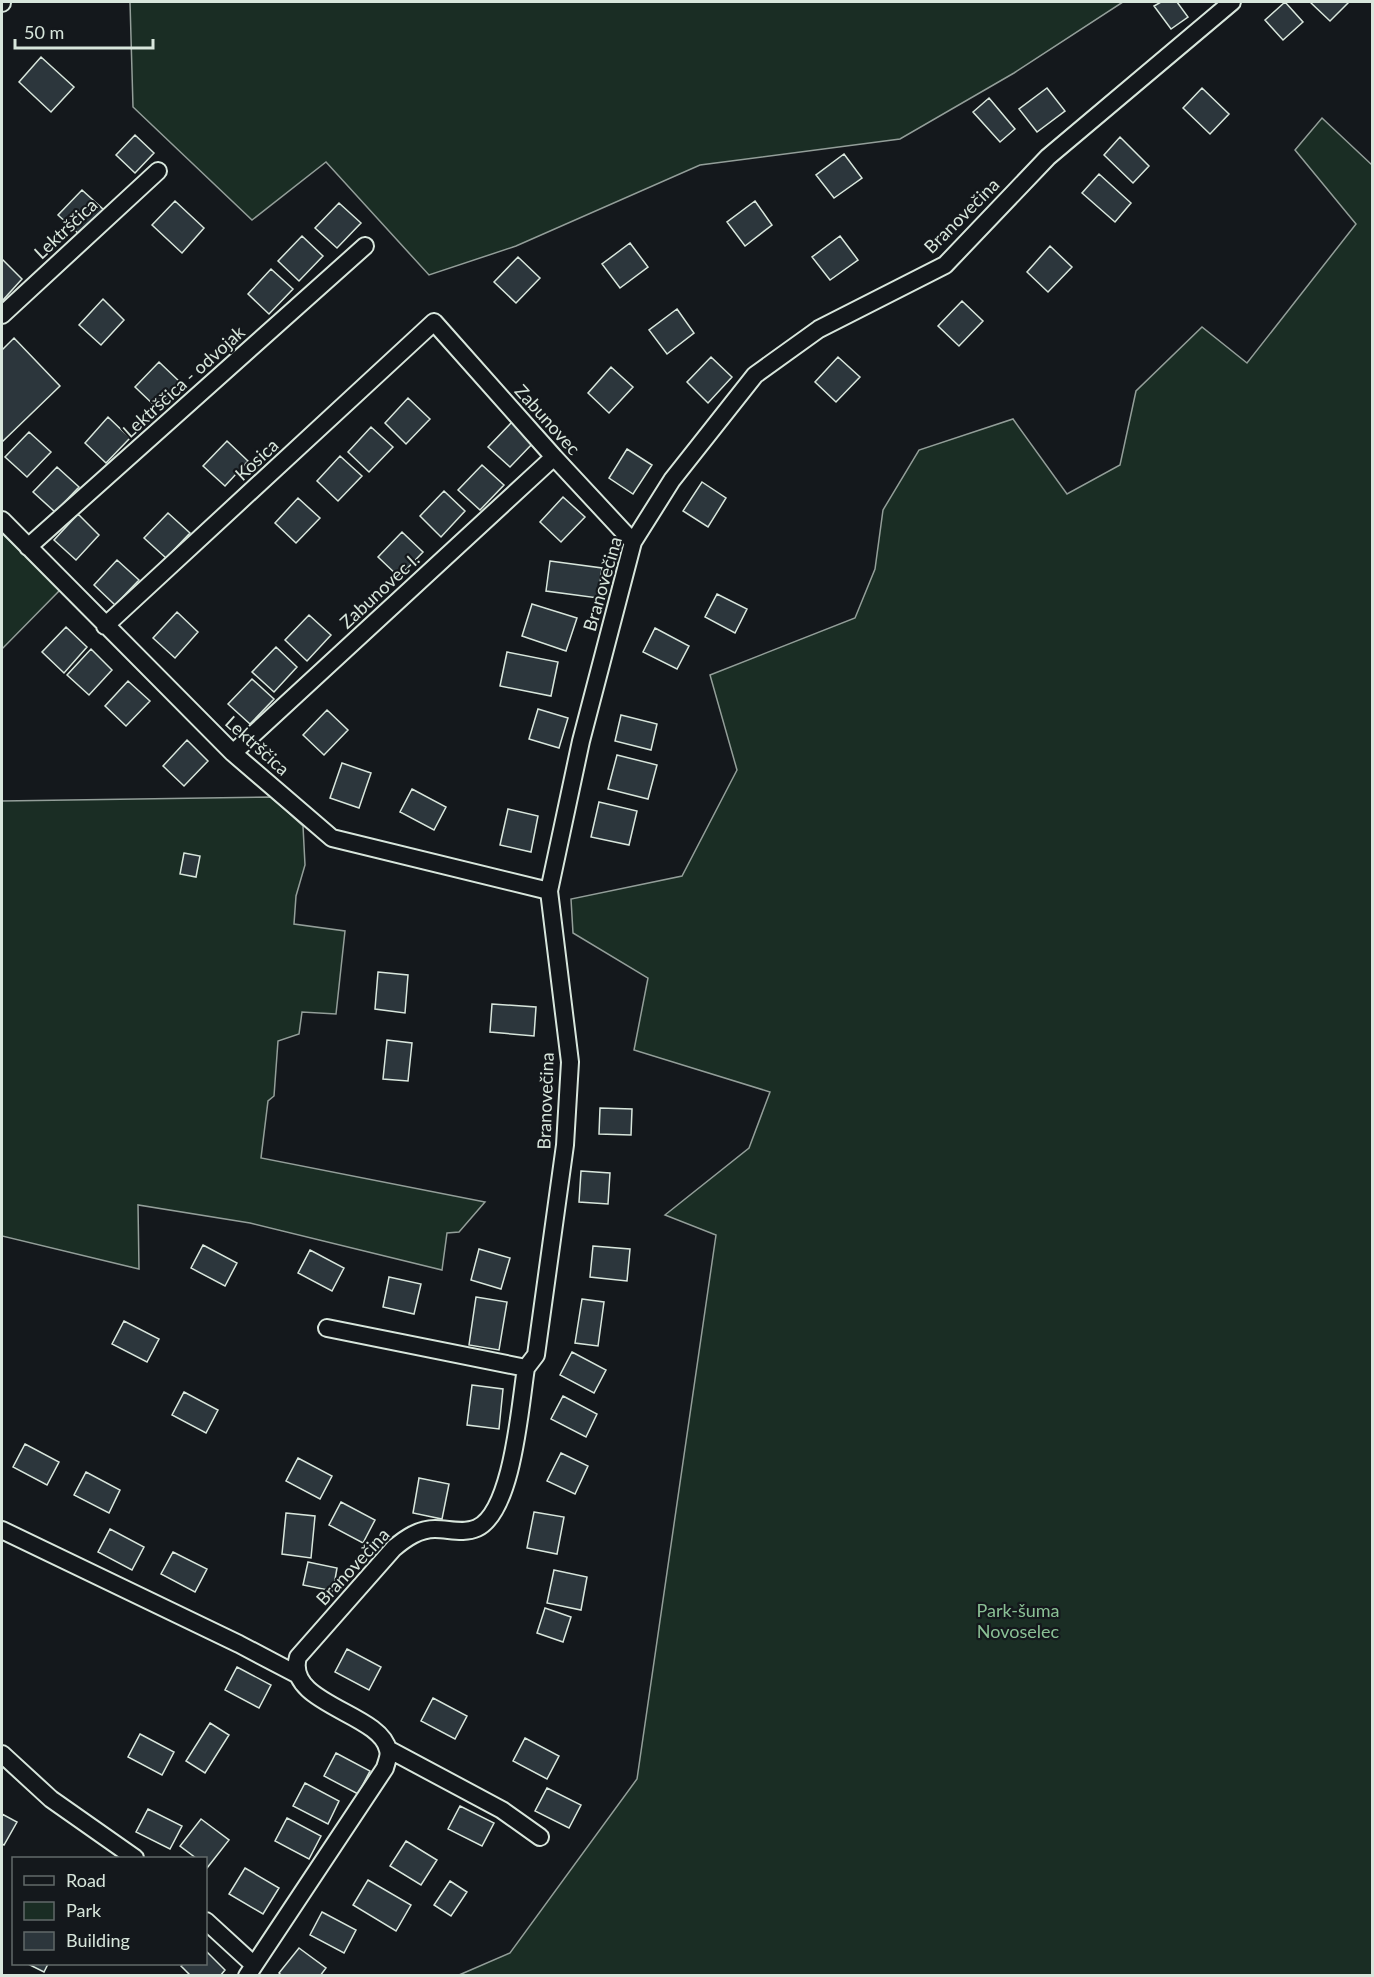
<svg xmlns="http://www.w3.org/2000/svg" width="1374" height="1977" viewBox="0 0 1374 1977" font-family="Lato,sans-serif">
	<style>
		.green { fill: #1a2d24; stroke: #939e99; stroke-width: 1.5 }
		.building { fill: #2c363c; stroke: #d8e6dc; stroke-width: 1.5 }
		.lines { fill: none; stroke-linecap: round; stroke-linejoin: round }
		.minor-casing { stroke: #d8e6dc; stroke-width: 20 }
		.minor { stroke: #14181c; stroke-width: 16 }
		.labels { text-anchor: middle; stroke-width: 4.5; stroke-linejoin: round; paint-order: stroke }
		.street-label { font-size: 18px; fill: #d8e6dc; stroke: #14181c }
		.park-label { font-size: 18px; fill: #8ac095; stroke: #14181c }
	</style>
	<rect width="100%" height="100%" fill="#14181c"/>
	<path class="green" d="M130 2H1123L1014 73 900 139 700 165 516 246 429 275 326 162 252 220 133 107Z
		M1322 118 1372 165V1975H459L510 1953 637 1779 716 1235 665 1215 749 1148 770 1092 634 1050 648 978 573 933 571 899 682 876 737 770 710 675 855 618 875 569 883 510 919 450 1013 419 1067 494 1120 465 1136 391 1202 327 1247 363 1356 224 1295 150Z
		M2 533 60 590 2 649Z
		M271 797 303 826 305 865 296 896 294 924 345 931 336 1014 302 1012 299 1034 278 1041 274 1096 268 1101 261 1158 485 1202 459 1232 447 1233 442 1270 250 1223 138 1205 139 1269 2 1236V801Z"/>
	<path class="building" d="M1161 2H1177L1188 17 1171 29 1154 6Z
		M1285 2 1303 22 1283 40 1265 20Z
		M1310 2H1349L1330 21Z
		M41 57 74 87 51 112 19 82Z
		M1047 88 1065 111 1037 132 1019 109Z
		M1202 88 1229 114 1210 134 1183 108Z
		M989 98 1015 129 1000 142 973 112Z
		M135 135 154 153 135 173 116 155Z
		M1120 137 1149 166 1133 183 1104 155Z
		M844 154 862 178 834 198 816 175Z
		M1099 174 1131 203 1115 222 1082 193Z
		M82 190 104 210 80 235 58 215Z
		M175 201 204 228 182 253 152 225Z
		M755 201 772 225 745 246 727 222Z
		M339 203 361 223 337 248 315 228Z
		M302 236 323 256 299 281 278 261Z
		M840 236 858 260 830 280 812 257Z
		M630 243 648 267 620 288 602 264Z
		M1050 246 1072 267 1048 292 1027 272Z
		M518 257 540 278 516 303 494 282Z
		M2 259 22 279 2 301Z
		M271 269 293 289 269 314 248 294Z
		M103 299 124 320 101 345 79 325Z
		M962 301 983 321 959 346 938 326Z
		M677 309 694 333 667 354 649 330Z
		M14 338 60 386 2 442V350Z
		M711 357 732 377 708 403 687 382Z
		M838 357 860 377 836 402 815 382Z
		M159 362 181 383 157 408 135 387Z
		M611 367 633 387 609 413 588 393Z
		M408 398 430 419 406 444 385 423Z
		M108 417 130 438 106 463 85 443Z
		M512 422 534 442 510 467 488 447Z
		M371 427 393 447 369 472 348 452Z
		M29 432 51 452 27 477 5 457Z
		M227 441 248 461 225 486 203 466Z
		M627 449 652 465 633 494 609 478Z
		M340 456 362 476 338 501 317 481Z
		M482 465 504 485 480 510 458 490Z
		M57 467 79 487 55 512 33 492Z
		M702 482 726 498 708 527 683 511Z
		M444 491 465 511 441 537 420 516Z
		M563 497 585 517 561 542 540 522Z
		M298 498 320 518 296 543 275 523Z
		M168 513 190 533 166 558 144 538Z
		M78 514 99 535 76 560 54 540Z
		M402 532 423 552 399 577 378 557Z
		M117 560 139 580 115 605 94 585Z
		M550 561 602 568 598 598 546 591Z
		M717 594 747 609 735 633 705 617Z
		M532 604 577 618 566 651 522 636Z
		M177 612 198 632 175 658 153 638Z
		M309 615 331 635 307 661 285 640Z
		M66 627 87 647 64 673 42 652Z
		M655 628 689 646 677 669 643 652Z
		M276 647 297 667 274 692 252 672Z
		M91 649 112 670 89 695 67 675Z
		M507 652 558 662 551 696 500 686Z
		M252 679 274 699 250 724 228 704Z
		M128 681 150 701 126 726 105 706Z
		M538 709 568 718 559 748 529 739Z
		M327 710 348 730 324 755 303 735Z
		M621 715 657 724 651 750 615 741Z
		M187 740 208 761 184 786 163 766Z
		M617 755 657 765 648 799 608 789Z
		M342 763 371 773 359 808 330 798Z
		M412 789 446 807 434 830 400 812Z
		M599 802 637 811 629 845 591 837Z
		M508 809 538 816 531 852 500 845Z
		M184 853 200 856 196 877 180 874Z
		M378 972 408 975 405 1013 375 1009Z
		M492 1004 536 1007 534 1036 490 1032Z
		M387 1040 412 1043 408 1081 383 1079Z
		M600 1108 632 1109 631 1135 599 1134Z
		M581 1171 610 1173 608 1204 579 1202Z
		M203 1245 237 1263 225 1286 191 1268Z
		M593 1246 630 1249 627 1281 590 1277Z
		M479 1249 510 1258 501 1289 471 1280Z
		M310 1250 344 1268 332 1291 298 1273Z
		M389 1277 421 1284 414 1314 383 1307Z
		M476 1297 507 1302 499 1350 469 1345Z
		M582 1299 604 1302 598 1346 575 1343Z
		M124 1321 159 1339 147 1362 112 1344Z
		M572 1352 606 1370 594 1393 560 1375Z
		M472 1385 503 1389 499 1429 467 1425Z
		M184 1392 218 1410 206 1433 172 1415Z
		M563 1396 597 1414 586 1437 551 1419Z
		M25 1444 59 1462 47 1485 13 1467Z
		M561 1453 588 1466 575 1494 547 1481Z
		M298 1458 332 1476 320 1499 286 1481Z
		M86 1472 120 1490 109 1513 74 1495Z
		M419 1478 449 1484 442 1519 413 1513Z
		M341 1502 375 1520 363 1543 329 1525Z
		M534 1512 564 1517 557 1554 527 1548Z
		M286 1513 315 1516 311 1558 282 1554Z
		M110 1529 144 1547 132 1570 98 1552Z
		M173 1552 207 1569 195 1592 161 1574Z
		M308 1562 337 1568 333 1591 303 1585Z
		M554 1570 587 1577 581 1610 547 1603Z
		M545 1608 571 1617 563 1642 537 1633Z
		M347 1649 381 1667 369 1690 335 1672Z
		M237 1667 271 1685 259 1708 225 1690Z
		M433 1698 467 1716 455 1739 421 1721Z
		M210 1723 229 1735 205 1773 186 1761Z
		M140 1734 174 1752 162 1775 128 1757Z
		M525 1738 559 1756 547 1779 513 1761Z
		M336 1753 370 1771 358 1794 324 1776Z
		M305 1783 339 1801 328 1824 293 1806Z
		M547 1788 581 1805 569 1828 535 1811Z
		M460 1806 494 1823 482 1846 448 1829Z
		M148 1809 182 1826 170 1849 136 1832Z
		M2 1814 17 1822 4 1845 2 1844Z
		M287 1818 321 1836 309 1859 275 1841Z
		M201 1819 229 1840 207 1868 206 1866V1858H196L180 1846Z
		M406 1841 437 1860 421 1885 390 1866Z
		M245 1868 279 1888 263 1914 229 1894Z
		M368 1880 411 1905 396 1931 353 1905Z
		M450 1881 467 1892 451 1916 434 1905Z
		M322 1912 356 1930 344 1953 310 1935Z
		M299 1948 326 1968 320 1976H282L279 1973Z
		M206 1951 225 1970 220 1976H191L181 1966 183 1964H206Z
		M28 1964H48L44 1972Z"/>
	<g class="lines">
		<defs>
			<path id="minor" d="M2 3V2
				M2 315 158 171
				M2 520 233 753 332 838 549 891
				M28 547 365 246
				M105 626 434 322 554 457 633 542
				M233 753 554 457
				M327 1328 526 1368
				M2 1530 239 1644 298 1675
				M388 1749 502 1810 540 1837
				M2 1754 51 1799 135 1858
				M206 1921 254 1965
				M247 1976 385 1768C386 1763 390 1756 388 1750 381 1713 284 1704 298 1657L394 1548C406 1538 419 1529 435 1529 449 1529 464 1534 477 1528 513 1511 520 1405 526 1368L536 1355 565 1145 570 1062 549 891 581 741 633 542 672 480 755 375 819 329 945 265 1048 157 1232 2"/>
		</defs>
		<use href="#minor" class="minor-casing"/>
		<use href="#minor" class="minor"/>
	</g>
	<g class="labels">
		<g class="street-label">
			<text transform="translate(962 216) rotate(-45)" y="6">Branovečina</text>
			<text transform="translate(66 229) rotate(-43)" y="6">Lektrščica</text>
			<text transform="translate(184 382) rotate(-42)" y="6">Lektrščica - odvojak</text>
			<text transform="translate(547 420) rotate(48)" y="6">Zabunovec</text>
			<text transform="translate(257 460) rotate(-43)" y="6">Kosica</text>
			<text transform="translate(603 584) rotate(-74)" y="6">Branovečina</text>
			<text transform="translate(380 591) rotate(-43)" y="6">Zabunovec I.</text>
			<text transform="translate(257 746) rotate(42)" y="6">Lektrščica</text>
			<text transform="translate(546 1101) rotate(-88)" y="6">Branovečina</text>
			<text transform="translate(353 1567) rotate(-47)" y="6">Branovečina</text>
		</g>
		<g class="park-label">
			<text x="1018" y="1617">Park-šuma<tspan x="1018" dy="21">Novoselec</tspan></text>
		</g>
	</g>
	<rect width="1374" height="1977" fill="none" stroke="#d8e6dc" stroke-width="6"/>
	<rect x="12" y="1857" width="195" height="108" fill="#14181c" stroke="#626a69" stroke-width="1.5"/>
	<rect x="24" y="1876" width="30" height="9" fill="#14181c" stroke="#626a69" stroke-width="1.5"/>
	<text x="66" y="1887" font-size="18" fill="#d8e6dc">Road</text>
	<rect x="24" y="1902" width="30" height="18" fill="#1a2d24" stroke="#626a69" stroke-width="1.5"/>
	<text x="66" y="1917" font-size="18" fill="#d8e6dc">Park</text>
	<rect x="24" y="1932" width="30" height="18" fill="#2c363c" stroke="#626a69" stroke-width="1.5"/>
	<text x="66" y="1947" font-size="18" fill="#d8e6dc">Building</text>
	<path d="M15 39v9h138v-9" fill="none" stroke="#d8e6dc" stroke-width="3"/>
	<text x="24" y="39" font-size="18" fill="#d8e6dc" stroke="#14181c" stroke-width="4.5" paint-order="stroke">50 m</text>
</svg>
